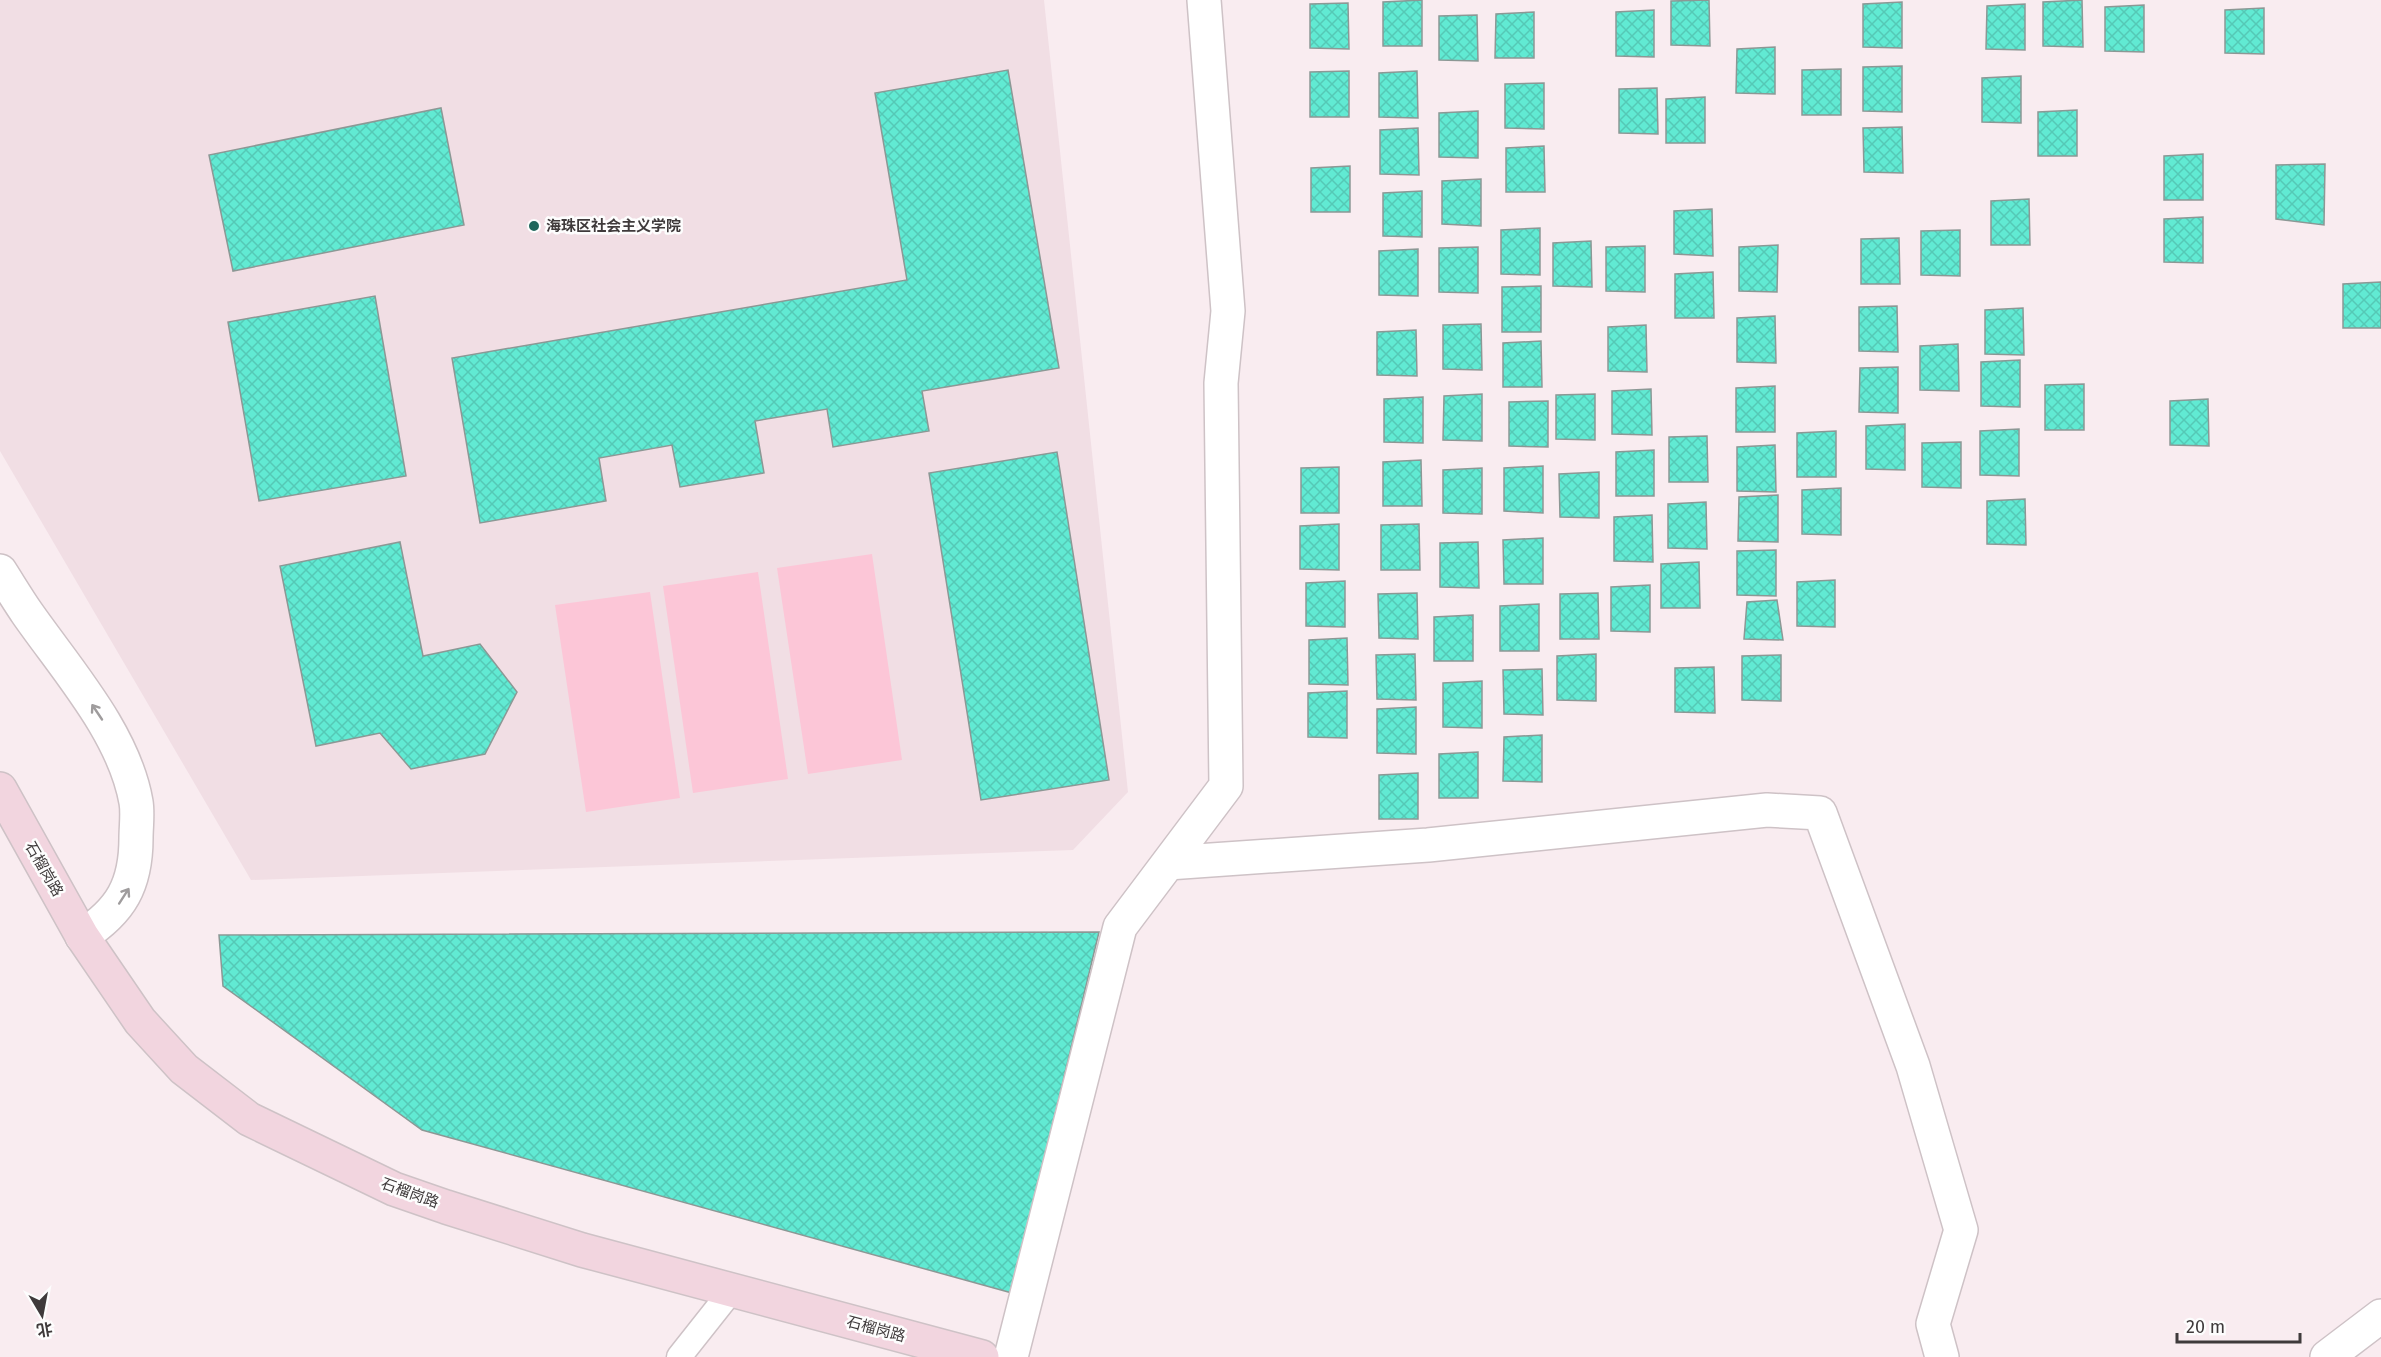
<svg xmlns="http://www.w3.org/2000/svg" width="2381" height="1357" viewBox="0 0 2381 1357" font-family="'Fira Sans','Noto Sans SC',sans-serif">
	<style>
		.built { fill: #f1dee4 }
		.garden { fill: #fcc6d7 }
		.building { fill: url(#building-cross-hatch); stroke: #8c9895; stroke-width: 1.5 }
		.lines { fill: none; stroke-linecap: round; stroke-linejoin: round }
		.lane-casing { stroke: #cec2c6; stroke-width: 27 }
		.street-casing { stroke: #cec2c6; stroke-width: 36 }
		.secondary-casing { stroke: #cec2c6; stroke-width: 36 }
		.lane { stroke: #fff; stroke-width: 24 }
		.street { stroke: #fff; stroke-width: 33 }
		.secondary { stroke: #f2d5df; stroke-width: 33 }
		.oneway { stroke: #9f9c9d }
		.poi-dot { fill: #1f665b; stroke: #fdfdfd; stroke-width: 2 }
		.labels { text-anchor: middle; stroke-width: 5; stroke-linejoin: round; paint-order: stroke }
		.poi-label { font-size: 15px; font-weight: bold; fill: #3f3a3b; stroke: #fdfdfd; text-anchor: start }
		.street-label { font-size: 15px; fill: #3f3a3b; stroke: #fdfdfd }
	</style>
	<defs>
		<pattern id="building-cross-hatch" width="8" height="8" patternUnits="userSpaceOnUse" patternTransform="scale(1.5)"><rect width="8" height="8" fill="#61ead3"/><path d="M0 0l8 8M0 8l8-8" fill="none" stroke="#55c9b6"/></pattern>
	</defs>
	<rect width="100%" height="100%" fill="#f9ecf0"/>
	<path class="built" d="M0 0H1044L1128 792 1073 850 251 880 0 451Z"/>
	<path class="garden" d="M872 554 902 760 808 774 777 568Z
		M758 572 788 779 693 793 663 586Z
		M650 592 680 798 586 812 555 605Z"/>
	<path class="building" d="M1422 0V46H1383V2Z
		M1709 0 1710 46 1671 45V1Z
		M2082 0 2083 47 2043 46V2Z
		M1902 2V48L1863 47V4Z
		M1348 3 1349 49 1310 48V4Z
		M2025 4V50L1986 49 1987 6Z
		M2144 5V52L2105 51V7Z
		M2264 8V54L2225 53V10Z
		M1654 10V57L1616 56V12Z
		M1534 12V58H1495L1496 14Z
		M1477 15 1478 61 1439 60V16Z
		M1775 47V94L1736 93 1737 49Z
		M1902 66V112L1863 111V67Z
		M1841 69V115H1802V70Z
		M1008 70 1059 368 922 391 929 431 833 447 827 409 755 421 764 473 680 487 672 445 599 458 606 501 480 523 452 358 907 280 875 93Z
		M1349 71V117H1310V72Z
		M1417 71 1418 118 1379 117V73Z
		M2021 76V123L1982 122V78Z
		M1544 83V129L1505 128V84Z
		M1657 88 1658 134 1619 133V89Z
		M1705 97V143H1666V99Z
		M441 108 464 225 233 271 209 155Z
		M2077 110V156H2038V112Z
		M1478 111V158L1439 157V113Z
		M1902 127 1903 173 1864 172 1863 128Z
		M1418 128 1419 175 1380 174V130Z
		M1544 146 1545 192H1506V148Z
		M2203 154V200H2164V156Z
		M2325 164 2324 225 2276 219V165Z
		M1350 166V212H1311V168Z
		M1481 179V226L1442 224V181Z
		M1422 191V237L1383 236V193Z
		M2029 199 2030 245H1991V201Z
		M1712 209 1713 256 1674 254V211Z
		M2203 217V263L2164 262V219Z
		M1540 228V275L1501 274V230Z
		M1960 230V276L1921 275V231Z
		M1899 238 1900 284H1861V239Z
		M1591 241 1592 287 1553 286V243Z
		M1778 245 1777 292 1739 291V247Z
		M1645 246V292L1606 291V247Z
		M1478 247V293L1439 292V248Z
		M1418 249V296L1379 295V251Z
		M1713 272 1714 318H1675V274Z
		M2381 282V328H2343V284Z
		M1541 286V332H1502V287Z
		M375 296 406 476 259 501 228 322Z
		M1897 306 1898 352 1859 351V307Z
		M2023 308 2024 355 1985 354V310Z
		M1775 316 1776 363 1737 362V318Z
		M1481 324 1482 370 1443 369V325Z
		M1646 325 1647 372 1608 371V327Z
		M1416 330 1417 376 1377 375V332Z
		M1541 341 1542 387H1503V343Z
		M1958 344 1959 391 1920 390V346Z
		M2020 360V407L1981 406V362Z
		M1898 367V413L1859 412 1860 368Z
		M2084 384V430H2045V385Z
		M1775 386V432H1736V388Z
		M1651 389 1652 435 1612 434V391Z
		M1482 394V441L1443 440 1444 396Z
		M1595 394V440L1556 439V395Z
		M1423 397V443L1384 442V399Z
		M2208 399 2209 446 2170 445V401Z
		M1548 401V447L1509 446V402Z
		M1905 424V470L1866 469V426Z
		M2019 429V476L1980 475V431Z
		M1836 431V477H1797V433Z
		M1707 436 1708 482H1669V437Z
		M1961 442V488L1922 487V443Z
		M1775 445 1776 492 1737 491V447Z
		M1654 450V496H1616V452Z
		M1057 452 1109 780 981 800 929 473Z
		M1421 460 1422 506H1383V462Z
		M1543 466V513L1504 511V468Z
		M1339 467V513H1301V468Z
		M1482 468V514L1443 513V470Z
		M1599 472V518L1560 517 1559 474Z
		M1841 488V535L1802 534V490Z
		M1778 495V542L1738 541 1739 497Z
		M2025 499 2026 545 1987 544V501Z
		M1706 502 1707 549 1668 548V504Z
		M1652 515 1653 562 1614 561V517Z
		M1339 524V570L1300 569V526Z
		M1419 524 1420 570H1381V525Z
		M1543 538V584H1504L1503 540Z
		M400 542 423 656 480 644 517 692 485 754 411 769 380 733 316 746 280 566Z
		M1478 542 1479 588 1440 587V543Z
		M1776 550V596L1737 595V551Z
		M1699 562 1700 608H1661V564Z
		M1835 580V627L1797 626V582Z
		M1345 581V627L1306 626V583Z
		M1650 585V632L1611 631V587Z
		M1417 593 1418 639 1379 638 1378 594Z
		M1598 593 1599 639H1560V594Z
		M1777 600 1783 640 1744 639 1747 602Z
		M1539 604V651H1500V606Z
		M1473 615V661H1434V617Z
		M1347 638 1348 685 1309 684V640Z
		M1415 654 1416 700 1377 699 1376 655Z
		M1596 654V701L1557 700V656Z
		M1781 655V701L1742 700V656Z
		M1714 667 1715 713 1675 712V668Z
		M1542 669 1543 715 1504 714 1503 670Z
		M1482 681V728L1443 727V683Z
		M1347 691V738L1308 737V693Z
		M1416 707V754L1377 753V709Z
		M1542 735V782L1503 781 1504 737Z
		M1478 752V798H1439V754Z
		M1418 773V819H1379V775Z
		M1099 932 1012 1293 422 1130 223 986 219 935Z"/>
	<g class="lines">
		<defs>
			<path id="lane" d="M679 1357 732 1290"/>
			<path id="street" d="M0 571C9 585 18 600 27 613 66 669 124 733 136 802 138 813 136 827 136 838 136 885 121 911 82 936
				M1168 863 1428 845 1767 810 1820 813 1913 1066 1961 1230 1933 1324 1942 1357
				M1011 1357 1120 927 1226 786 1221 383 1228 311 1204 0
				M2327 1357 2381 1316"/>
			<path id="secondary" d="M0 789 82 936 140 1021 184 1069 249 1119 394 1189 446 1207 582 1250 982 1357"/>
		</defs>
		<use href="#lane" class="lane-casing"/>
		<use href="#street" class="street-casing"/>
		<use href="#secondary" class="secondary-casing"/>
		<use href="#lane" class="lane"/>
		<use href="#street" class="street"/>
		<use href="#secondary" class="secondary"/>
	</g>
	<defs><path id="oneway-shaft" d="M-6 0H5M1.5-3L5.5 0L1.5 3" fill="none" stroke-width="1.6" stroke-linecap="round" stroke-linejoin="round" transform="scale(1.5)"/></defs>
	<g class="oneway">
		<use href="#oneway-shaft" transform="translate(97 712) rotate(-124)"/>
		<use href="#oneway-shaft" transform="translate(124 896) rotate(-57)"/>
	</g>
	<circle class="poi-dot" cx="534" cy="226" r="6"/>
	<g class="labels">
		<g class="poi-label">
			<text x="546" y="231">海珠区社会主义学院</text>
		</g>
		<g class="street-label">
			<text transform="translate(44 869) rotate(60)" y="5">石榴岗路</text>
			<text transform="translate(410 1193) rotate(20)" y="5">石榴岗路</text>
			<text transform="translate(876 1329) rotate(15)" y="5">石榴岗路</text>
		</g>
	</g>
	<g transform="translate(42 1315) rotate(170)" stroke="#fdfdfd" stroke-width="4.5" paint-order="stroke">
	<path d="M0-4.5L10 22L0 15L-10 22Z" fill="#3f3a3b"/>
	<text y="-9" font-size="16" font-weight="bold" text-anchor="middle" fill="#3f3a3b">北</text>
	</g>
	<path d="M2177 1333v9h123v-9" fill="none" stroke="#3f3a3b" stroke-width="3"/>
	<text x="2186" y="1333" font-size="18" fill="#3f3a3b" stroke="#fdfdfd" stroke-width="4.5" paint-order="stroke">20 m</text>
</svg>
